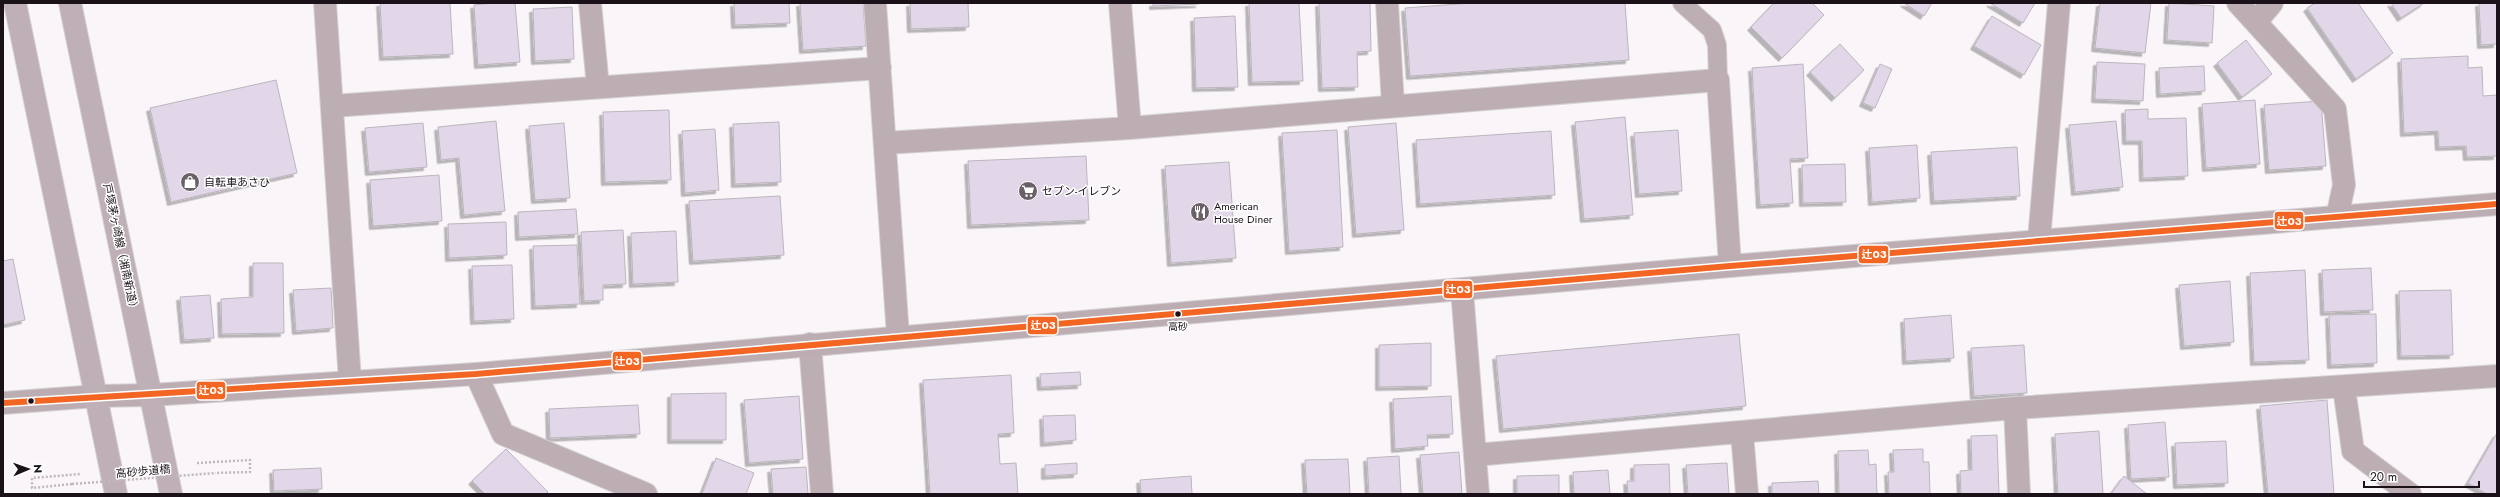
<svg xmlns="http://www.w3.org/2000/svg" width="2500" height="497" viewBox="0 0 2500 497" font-family="Jost,'Noto Sans JP',sans-serif">
	<style>
		.building { fill: #e2d7e9; stroke: #bbb6bd; filter: url(#shadow) }
		.lines { fill: none; stroke-linecap: round; stroke-linejoin: round }
		.lane-casing { stroke: #d5d2d4; stroke-width: 20 }
		.street-casing { stroke: #d5d2d4; stroke-width: 24 }
		.secondary-casing { stroke: #d5d2d4; stroke-width: 24 }
		.primary-casing { stroke: #d5d2d4; stroke-width: 24 }
		.path { stroke: #c1b7bc; stroke-width: 2.5; stroke-dasharray: 2 2; stroke-linecap: butt }
		.lane { stroke: #bdaeb3; stroke-width: 18 }
		.street { stroke: #bdaeb3; stroke-width: 22 }
		.secondary { stroke: #bcadb3; stroke-width: 22 }
		.primary { stroke: #beb0b6; stroke-width: 22 }
		.path-bridge { stroke: #c1b7bc; stroke-width: 2.5; stroke-dasharray: 2 2; stroke-linecap: butt }
		.bus-1-casing { stroke: #fff; stroke-width: 9 }
		.bus-1 { stroke: #f26522; stroke-width: 6 }
		.bus-dot { fill: #1b1219; stroke: #fff; stroke-width: 1.5 }
		.labels { text-anchor: middle; stroke-width: 3; stroke-linejoin: round; paint-order: stroke }
		.bus-label { font-size: 10px; fill: #1b1219; stroke: #fff }
		.poi-label { font-size: 11px; fill: #1b1219; stroke: #fff; text-anchor: start }
		.street-label { font-size: 11px; fill: #1b1219; stroke: #fff }
		.line-badge { stroke: #fff; stroke-width: 1.5 }
		.badge-label { font-size: 11px; text-anchor: middle; font-weight: bold; fill: #fff }
	</style>
	<defs>
		<filter id="shadow"><feDropShadow dx="-3.5" dy="3.5" stdDeviation="0" flood-color="#0004"/></filter>
	</defs>
	<rect width="100%" height="100%" fill="#faf5f9"/>
	<path class="building" d="M380 3H450L453 54 383 57Z
		M493 3H515L520 62 478 65 474 5Z
		M734 3H789L790 23 735 25Z
		M800 3H863L866 46 803 50Z
		M910 3H968L969 27 911 29Z
		M1153 3H1199V4L1153 6Z
		M1249 3H1299L1303 81 1252 82Z
		M1319 3H1370L1371 51 1357 52 1358 87 1322 88Z
		M1471 3H1625L1629 60 1410 76 1405 8Z
		M1774 3H1812L1824 15 1782 58 1751 27Z
		M1904 3H1932L1924 16Z
		M1990 3H2035L2023 23Z
		M2100 3H2151L2145 53 2095 48Z
		M2169 3 2214 6 2212 43 2167 40Z
		M2315 3H2358L2393 53 2356 79 2307 8Z
		M2391 3H2424L2401 18Z
		M2479 3H2497V44L2481 45Z
		M572 7 574 59 535 61 533 9Z
		M1235 16 1238 87 1196 88 1194 18Z
		M1992 16 2041 45 2024 75 1974 46Z
		M2246 40 2272 74 2242 97 2217 63Z
		M1840 44 1864 70 1835 98 1810 72Z
		M2468 56V68L2482 67 2483 96 2497 95V156L2467 157 2466 146 2439 147 2438 131 2404 133 2401 59Z
		M2097 62 2145 64 2143 101 2095 99Z
		M1803 64 1808 158 1790 159 1793 203 1760 205 1752 68Z
		M1880 64 1892 69 1875 108 1863 103Z
		M2204 66 2205 91 2160 94 2159 68Z
		M276 80 297 173 171 202 150 108Z
		M2255 100 2260 164 2206 168 2202 104Z
		M2321 101 2326 166 2269 170 2264 105Z
		M2148 109V119L2186 118 2188 176 2143 178 2142 141H2126L2125 110Z
		M669 110 671 180 605 182 603 112Z
		M1625 117 1633 215 1584 219 1575 122Z
		M496 121 505 211 464 215 459 158 441 160 438 127Z
		M2116 121 2123 187 2075 192 2069 125Z
		M779 122 781 182 735 184 733 124Z
		M423 123 427 167 369 172 365 128Z
		M564 123 570 198 535 200 529 126Z
		M1396 123 1404 230 1356 234 1348 127Z
		M715 129 719 190 685 193 682 131Z
		M1337 130 1343 247 1289 251 1282 133Z
		M1678 130 1682 191 1639 194 1634 133Z
		M1551 131 1555 195 1420 204 1416 140Z
		M1917 145 1920 198 1872 202 1869 148Z
		M2017 147 2020 196 1934 201 1931 152Z
		M1086 156 1089 220 971 225 968 161Z
		M1229 162 1236 258 1171 263 1165 166Z
		M1845 164 1846 202 1803 203 1802 165Z
		M439 175 442 221 373 226 370 180Z
		M780 196 784 255 693 261 689 201Z
		M576 209 578 234 519 237 518 212Z
		M506 222 507 255 449 258 448 224Z
		M623 230 626 284 603 285V300L584 301 581 232Z
		M676 231 678 282 633 284 631 233Z
		M577 245 580 304 535 306 533 246Z
		M13 259 25 320 3 325V261Z
		M253 263H283L284 333 222 334 221 299 253 297Z
		M512 265 514 319 474 321 472 266Z
		M2371 268 2373 310 2324 312 2322 270Z
		M2305 270 2309 360 2254 362 2250 273Z
		M2230 281 2234 342 2184 346 2179 285Z
		M331 288 333 328 296 331 293 290Z
		M2451 290 2453 355 2401 356 2399 291Z
		M210 295 214 338 184 340 180 297Z
		M2376 314 2377 363 2331 365 2329 315Z
		M1951 315 1954 358 1906 361 1904 319Z
		M1739 334 1746 406 1503 429 1496 356Z
		M1431 343V386L1379 387V345Z
		M2024 345 2027 393 1974 396 1971 348Z
		M1080 372 1081 385 1041 387 1040 374Z
		M1011 375 1014 433 998 434 1000 464 1016 463 1018 494H930L923 380Z
		M726 393V440H671V394Z
		M799 396 803 459 749 463 744 400Z
		M1451 396 1453 434 1427 435 1428 446 1395 449 1393 399Z
		M2327 400 2334 494H2268L2260 406Z
		M638 405 640 434 550 438 549 409Z
		M1075 415 1076 440 1044 443 1043 416Z
		M2165 422 2169 477 2131 479 2128 425Z
		M2099 431 2103 494H2058L2055 434Z
		M2497 433V494H2487L2468 483Z
		M1997 435 1999 494H1961L1960 471 1972 470 1971 436Z
		M2226 441 2228 483 2177 485 2175 443Z
		M506 449 548 492 546 494H485L472 481Z
		M1923 449V462H1929L1930 494H1889L1888 472H1894L1893 450Z
		M1868 450 1869 465 1876 464 1877 494H1839L1838 451Z
		M1459 452 1462 494H1423L1420 455Z
		M1399 456 1401 494H1369L1367 458Z
		M716 458 754 473 746 494H702Z
		M1348 459 1350 494H1307L1305 460Z
		M1077 463V474L1045 476V465Z
		M1727 463 1729 494H1688L1686 465Z
		M1669 464 1670 494H1628L1627 481H1634V465Z
		M806 467 808 494H773L771 469Z
		M321 468 322 489 274 491 273 470Z
		M1608 470 1610 494H1574L1573 472Z
		M1559 475V494H1517V476Z
		M1191 476 1192 494H1141L1140 480Z
		M2124 476 2147 494H2111Z
		M1818 481 1819 494H1772V483Z"/>
	<g class="lines">
		<defs>
			<path id="lane" d="M1682 3 1712 30 1717 45 1718 80"/>
			<path id="street" d="M325 3 350 381
				M590 3 598 87
				M875 3 898 336
				M1120 3 1130 128
				M1387 3 1393 105
				M2238 3 2335 109 2344 185 2337 217
				M2256 22 2272 3
				M332 106 880 68
				M885 143 1130 128 1718 80 1730 266
				M2039 240 2059 3
				M1462 290 1478 494
				M810 344 822 494
				M476 374 503 434 646 494
				M2344 388 2353 451 2410 494
				M2015 408 2019 494
				M1742 433 1747 494
				M1475 455 2015 408 2497 376"/>
			<path id="secondary" d="M3 403 97 396 151 395 476 374 1730 266 2497 204"/>
			<path id="primary" d="M15 3 116 494
				M70 3 171 494"/>
		</defs>
		<use href="#lane" class="lane-casing"/>
		<use href="#street" class="street-casing"/>
		<use href="#secondary" class="secondary-casing"/>
		<use href="#primary" class="primary-casing"/>
		<path class="path" d="M197 463 250 460V472L216 473
			M72 484 32 488V478L81 474"/>
		<use href="#lane" class="lane"/>
		<use href="#street" class="street"/>
		<use href="#secondary" class="secondary"/>
		<use href="#primary" class="primary"/>
		<path class="path-bridge" d="M72 484 216 473"/>
		<defs>
			<path id="bus-1" d="M3 403 476 374 1730 266 2497 204"/>
		</defs>
		<use href="#bus-1" class="bus-1-casing"/>
		<use href="#bus-1" class="bus-1"/>
	</g>
	<defs>
		<symbol id="shop-disc" viewBox="-11 -11 22 22"><circle r="9.5" fill="#696167" stroke="#fff"/><path d="M-5-2.5h2.3a2.7 3.5 0 0 1 5.4 0H5L5.5 6h-11ZM-1.5-2.5h3a1.5 2.3 0 0 0-3 0Z" fill="#fff"/></symbol>
		<symbol id="supermarket-disc" viewBox="-11 -11 22 22"><circle r="9.5" fill="#696167" stroke="#fff"/><path d="M-6-5.5h2.5l.6 2H6L4.5 2H-2.5L-4.4-4H-6ZM-1.5 3.2a1.3 1.3 0 1 0 .1 0ZM3 3.2a1.3 1.3 0 1 0 .1 0Z" fill="#fff"/></symbol>
		<symbol id="restaurant-disc" viewBox="-11 -11 22 22"><circle r="9.5" fill="#696167" stroke="#fff"/><path d="M-5-6h1v4h1v-4h1v4h1v-4h1v5L-1.5 .5V6h-2V.5L-5-1ZM5-6V6H3V1.5H1.5Q1.5-4 5-6Z" fill="#fff"/></symbol>
	</defs>
	<g fill-rule="evenodd">
		<use href="#shop-disc" x="179" y="171" width="22" height="22"/>
		<use href="#supermarket-disc" x="1017" y="180" width="22" height="22"/>
		<use href="#restaurant-disc" x="1189" y="201" width="22" height="22"/>
	</g>
	<g class="bus-dot">
		<circle cx="1178" cy="314" r="3.5"/>
		<circle cx="31" cy="401" r="3.5"/>
	</g>
	<g class="labels">
		<g class="bus-label">
			<text x="1178" y="330">高砂</text>
		</g>
		<g class="poi-label">
			<text x="204" y="186">自転車あさひ</text>
			<text x="1042" y="195">セブン-イレブン</text>
			<text x="1214" y="210">American<tspan x="1214" dy="13">House Diner</tspan></text>
		</g>
		<g class="street-label">
			<text transform="translate(121 248) rotate(78)" y="4">戸塚茅ヶ崎線（湘南新道）</text>
			<text transform="translate(143 471) rotate(-5)" y="4">高砂歩道橋</text>
		</g>
	</g>
	<g class="line-badge">
		<rect x="2274" y="211" width="30" height="19" rx="4" fill="#f26522"/>
		<rect x="1858" y="245" width="31" height="19" rx="4" fill="#f26522"/>
		<rect x="1443" y="280" width="30" height="19" rx="4" fill="#f26522"/>
		<rect x="1027" y="316" width="31" height="19" rx="4" fill="#f26522"/>
		<rect x="612" y="351" width="30" height="20" rx="4" fill="#f26522"/>
		<rect x="196" y="381" width="30" height="19" rx="4" fill="#f26522"/>
	</g>
	<g class="badge-label">
		<text x="2289" y="225">辻03</text>
		<text x="1874" y="258">辻03</text>
		<text x="1458" y="293">辻03</text>
		<text x="1043" y="329">辻03</text>
		<text x="627" y="365">辻03</text>
		<text x="211" y="394">辻03</text>
	</g>
	<rect width="2500" height="497" fill="none" stroke="#1b1219" stroke-width="8"/>
	<g transform="translate(28 469) rotate(88)" stroke="#ffffff" stroke-width="3" paint-order="stroke">
	<path d="M0-3L7 15L0 10L-7 15Z" fill="#1b1219"/>
	<text y="-6" font-size="11" font-weight="bold" text-anchor="middle" fill="#1b1219">N</text>
	</g>
	<path d="M2364 481v6h115v-6" fill="none" stroke="#1b1219" stroke-width="2"/>
	<text x="2370" y="481" font-size="12" fill="#1b1219" stroke="#ffffff" stroke-width="3" paint-order="stroke">20 m</text>
</svg>
